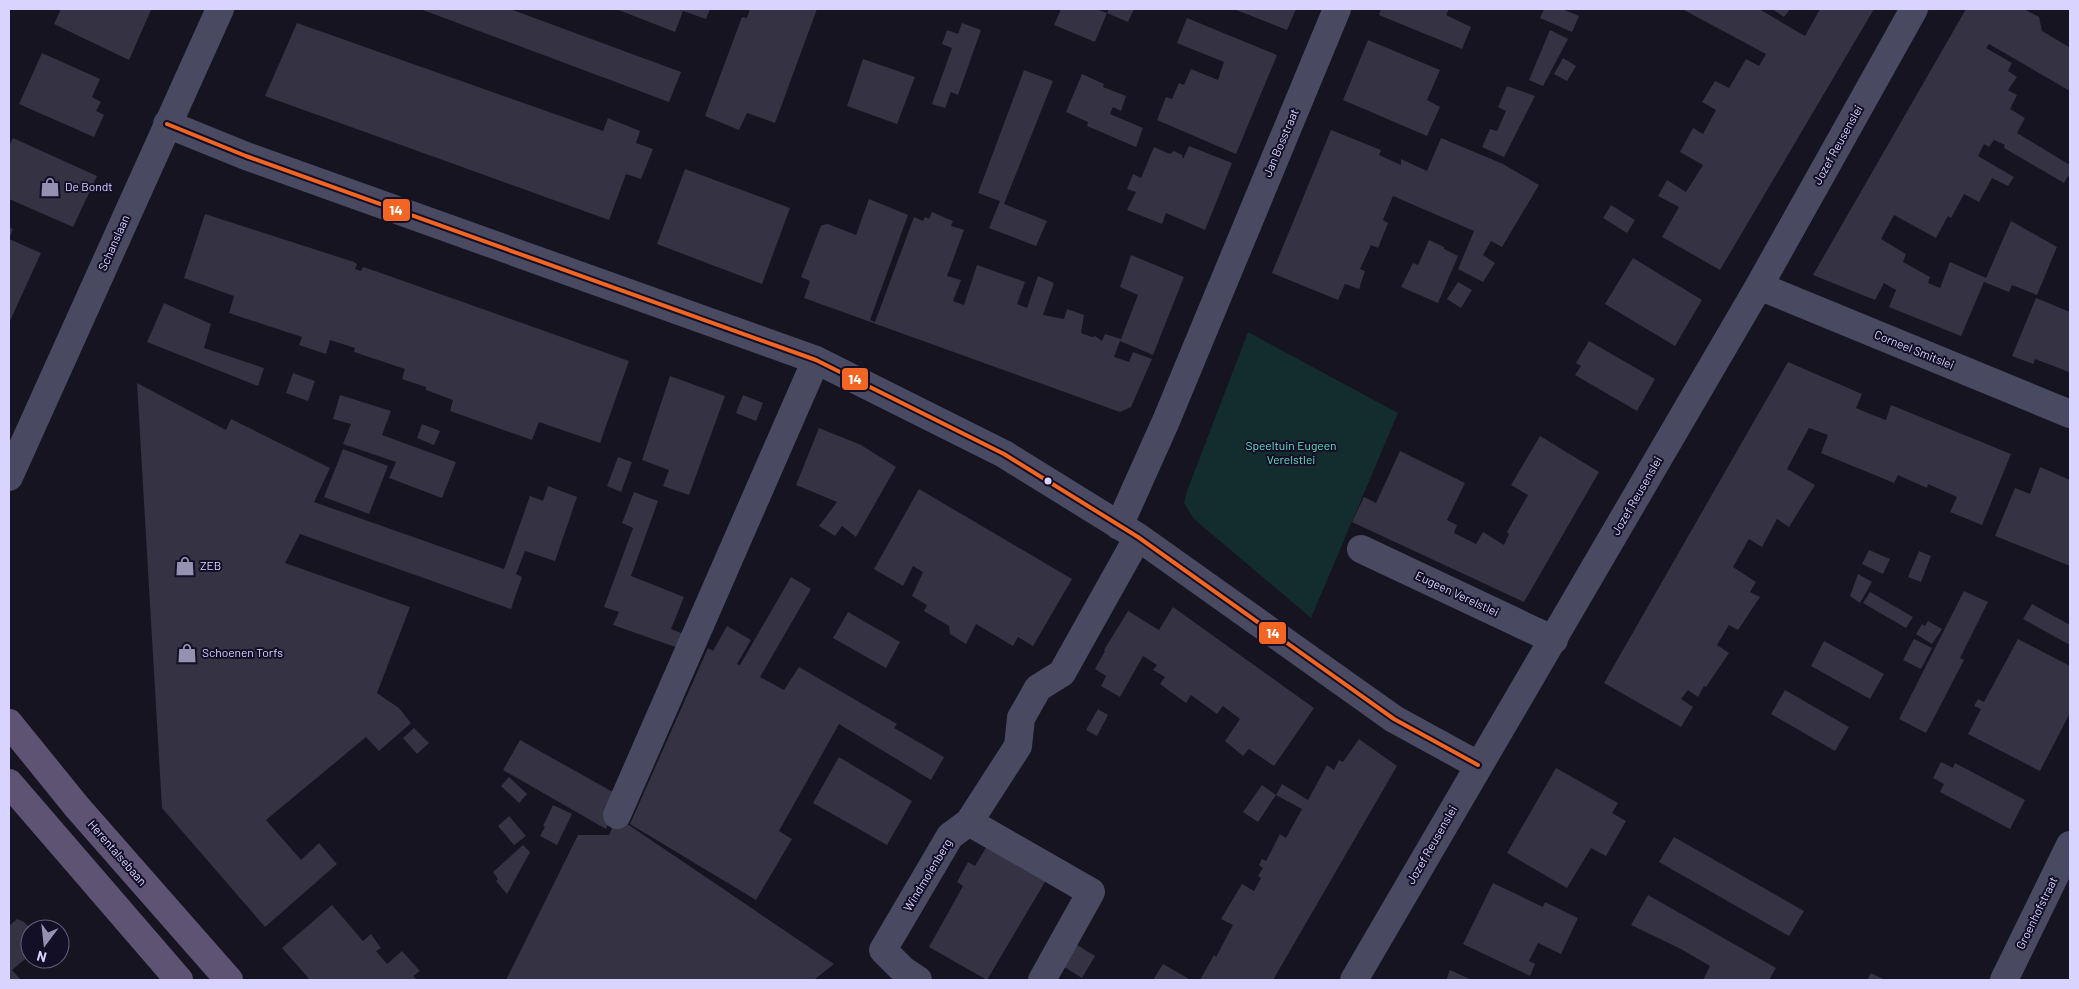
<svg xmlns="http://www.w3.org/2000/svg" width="2079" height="989" viewBox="0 0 2079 989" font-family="Barlow,sans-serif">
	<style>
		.green { fill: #132c2d }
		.building { fill: #343243 }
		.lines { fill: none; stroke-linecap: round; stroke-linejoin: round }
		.minor { stroke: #4a4962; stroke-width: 28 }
		.major { stroke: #5e5373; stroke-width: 28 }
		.bus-1-casing { stroke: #130f26; stroke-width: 8 }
		.bus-1 { stroke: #f26522; stroke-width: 4 }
		.bus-dot { fill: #d9d4ff; stroke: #130f26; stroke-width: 2 }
		.labels { text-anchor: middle; stroke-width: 4; stroke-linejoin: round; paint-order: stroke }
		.street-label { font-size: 12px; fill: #d9d4ff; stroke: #130f26 }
		.poi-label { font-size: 12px; fill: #d9d4ff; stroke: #130f26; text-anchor: start }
		.park-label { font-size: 12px; fill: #5fe0c0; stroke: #130f26 }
		.line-badge { stroke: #130f26; stroke-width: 2 }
		.badge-label { font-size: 14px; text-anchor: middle; font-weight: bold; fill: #fff }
	</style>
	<rect width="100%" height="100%" fill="#161421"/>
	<path class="green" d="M1248 332 1398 413 1311 618 1194 519 1184 503 1187 491Z"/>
	<path class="building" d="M61 9H150L151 10 129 60 54 24Z
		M420 9H510L681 72 669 102Z
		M616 9H710L706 19 683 11 675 32Z
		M750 9H817L775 123 747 113 739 130 705 116 742 17 747 18Z
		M1061 9H1096L1107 13 1109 9H1134L1128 22 1107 13 1095 42 1054 25Z
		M1234 9H1296L1287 30Z
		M1381 9H1449L1446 15 1471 27 1462 49 1379 15Z
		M1544 9H1562L1579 16 1572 32 1540 18Z
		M1682 9H1759L1805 36 1820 9H1874L1720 270 1662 237 1679 207 1658 196 1667 180 1686 192 1703 165 1680 152 1693 128 1703 134 1716 110 1702 102 1715 81 1729 88 1746 59 1759 66 1766 54Z
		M1772 9H1790L1784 17Z
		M1966 9H2024L2039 17 2042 31 2069 47 2070 91 1989 44 1986 48 2012 63 2008 71 2017 77 2008 90 2017 95 2010 109 2025 118 2017 133 2070 165V178L2068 176 2064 183 2004 148 2005 145 1994 140 1989 147 1984 144 1978 156 2014 177 2008 186 1992 178 1979 202 1964 194 1951 218 1948 216 1936 238 1894 215 1881 239 1906 254 1903 262 1930 277 1928 283 1940 288 1950 262 1986 278 2011 221 2057 247 2037 295 2012 285 2009 292 1984 282 1961 336 1889 307 1896 290 1884 283 1875 300 1813 275Z
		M1187 18 1277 55 1236 154 1157 120 1166 97 1172 99 1179 83 1184 85 1191 69 1218 80 1224 62 1177 43Z
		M297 23 603 131 608 118 640 131 636 143 653 149 641 179 626 174 609 220 265 96Z
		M962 23 981 30 958 95 951 92 945 108 932 104 952 48 942 44 947 30 958 34Z
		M1550 30 1568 39 1543 86 1529 80Z
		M1368 40 1440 70 1427 100 1440 107 1427 136 1343 100Z
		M42 53 100 79 92 97 101 102 96 111 104 115 94 137 19 104Z
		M1563 58 1576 66 1567 81 1554 74Z
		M863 59 915 77 897 124 847 106Z
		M1024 70 1053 81 1004 204 1047 221 1036 246 989 228 1000 201 978 193Z
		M1082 74 1104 84 1103 87 1126 96 1121 111 1113 107 1110 114 1143 128 1136 147 1087 126 1088 122 1066 112Z
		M1507 86 1535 96 1504 157 1482 147 1490 129 1497 131 1506 111 1498 107Z
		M1331 130 1381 150 1379 155 1401 165V159L1427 171 1441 138 1503 164 1539 185 1502 247 1491 241 1483 255 1495 263 1483 282 1458 269 1474 231 1393 196 1383 220 1388 223 1378 248 1371 245 1360 269 1365 271 1359 289 1345 284 1338 300 1272 273Z
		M13 138 97 176 73 227 9 199V146Z
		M1189 146 1232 163 1205 230 1166 213 1162 224 1127 210 1136 192 1127 189 1133 174 1141 178 1154 147 1170 154 1174 151 1182 155 1183 159Z
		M685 169 790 208 762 284 657 244Z
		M869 199 908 215 870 320 875 322 914 217 923 221 925 217 929 219 932 212 953 221 951 226 964 230 947 276 961 280 953 301 964 305 977 265 1025 282 1017 304 1027 308 1038 276 1054 283 1043 315 1064 319 1067 309 1084 315 1081 333 1092 337 1095 336 1102 341 1105 334 1121 339 1138 295 1120 287 1131 255 1184 277 1153 355 1120 341 1114 357 1129 362 1133 352 1152 359 1131 407 1120 412 804 298 810 281 801 277 820 228 822 225 828 224 856 235Z
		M1611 205 1635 220 1627 233 1603 218Z
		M205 214 354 262 357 264 355 269 361 271 363 267 378 272 629 361 600 443 539 422 532 440 450 411 453 400 426 390V387L402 379 405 369 354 352 355 348 330 340 326 354 299 345 302 337 229 313 234 296 184 278Z
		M9 227 13 229 9 239 41 253 9 323Z
		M1429 240 1444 247V249L1458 256 1438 303 1401 287 1413 263 1418 265Z
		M1633 258 1702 300 1675 346 1605 304Z
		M1458 282 1472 290 1461 308 1447 299Z
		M2036 298 2070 312V368L2069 372 2035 359 2033 364 2012 356Z
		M164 303 211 324 204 348 264 368 258 386 147 342Z
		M1589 341 1655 379 1637 411 1575 375 1581 366 1576 363Z
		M1788 362 1862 394 1856 408 1870 414 1886 420 1891 405 2011 454 1982 525 1950 512 1957 497 1928 484 1927 488 1898 475 1894 483 1821 453 1828 435 1809 428 1787 469 1815 485 1789 527 1777 519 1762 547 1749 539 1733 567 1756 582 1750 592 1760 597 1738 630 1729 625 1717 645 1729 653 1706 687 1704 686 1698 697 1688 690 1681 699 1693 707 1681 727 1604 683Z
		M293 373 315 381 308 401 286 393Z
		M670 376 725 396 689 495 663 486 669 470 642 460Z
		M137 383 226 430 231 419 330 468 314 502 504 569 530 496 543 501 548 486 577 497 555 561 525 551 516 574 522 577 511 609 300 534 285 563 410 607 377 693 399 708 411 723 379 751 366 737 266 820 301 860 319 843 337 864 265 927 162 808Z
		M340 395 391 411 382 435 456 462 442 498 389 478 396 462 343 444 351 424 333 419Z
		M743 395 763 403 756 421 736 413Z
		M422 424 440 431 434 445 417 438Z
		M819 428 861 445 896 467 856 537 842 526 835 536 819 526 837 502 796 485Z
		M1540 436 1599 472 1524 602 1352 522 1364 497 1376 503 1400 451 1465 483 1447 520 1457 525 1454 533 1476 544 1483 532 1504 545 1509 534 1507 532 1528 495 1511 485Z
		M343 449 388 466 369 514 324 497Z
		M618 457 632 462 621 492 607 486Z
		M2040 467 2070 480V566L1995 536 2015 488 2030 494Z
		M919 489 1072 579 1033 646 1018 637 1013 646 976 624 966 644 950 634 949 626 924 611 927 605 912 596 923 572 913 566 903 586 874 569Z
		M634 492 658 501 631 576 684 597 671 629 689 636 684 650 613 625 619 612 604 607 633 528 622 523Z
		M1869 550 1890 559 1883 574 1862 564Z
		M1919 551 1931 556 1921 582 1908 577Z
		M1858 574 1872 582 1860 603 1850 596Z
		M791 577 811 589 760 677 784 690 799 667 897 724 894 728 944 757 931 780 839 724 779 831 792 839 756 900 630 824 708 648 713 651 727 626 751 640 737 664 740 665Z
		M1964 591 1988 602 1960 658 1964 660 1926 733 1899 719Z
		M1870 592 1913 617 1906 628 1863 603Z
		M2032 604 2070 625V645L2023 619Z
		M1173 607 1314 708 1274 766 1249 749 1243 756 1225 741 1240 719 1223 706 1217 714 1191 695 1186 703 1160 684 1165 677 1153 670 1157 665 1143 656 1120 697 1101 686 1106 676 1095 669 1105 651 1104 650 1128 611 1159 630Z
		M848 612 900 642 886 668 833 638Z
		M1928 621 1942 629 1932 644 1916 634 1922 624 1925 626Z
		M1914 639 1932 648 1921 669 1903 660Z
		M2018 639 2070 666V713L2040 771 1968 734 1981 709 1974 706 1978 699 1984 702Z
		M1824 641 1884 674 1870 699 1811 666Z
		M1785 690 1849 727 1835 751 1771 714Z
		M1098 709 1108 715 1097 736 1086 730Z
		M414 728 429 743 417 754 403 738Z
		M1359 739 1397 766 1273 980H1200L1214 955 1216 957 1233 925 1221 919 1242 884 1254 891 1261 878 1258 876 1263 868 1259 865 1262 859 1266 861 1280 834 1286 838 1302 809 1276 795 1282 784 1308 800 1327 765 1334 770 1339 760 1343 762Z
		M520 740 620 796 606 829 503 770Z
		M839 757 912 801 887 845 813 803Z
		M1941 762 1953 768 1955 763 2025 800 2010 829 1940 792 1944 784 1933 778Z
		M1556 768 1618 803 1612 813 1626 821 1606 856 1591 848 1567 888 1507 853Z
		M509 777 527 794 519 803 501 786Z
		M1262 785 1276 795 1258 822 1243 812Z
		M553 805 572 814 557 845 540 836 545 827 543 826Z
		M509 816 526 836 514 845 498 826Z
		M617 817 834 964 814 980H506L578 835H609Z
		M1674 837 1804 911 1789 936 1659 862Z
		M990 841 1049 875 987 980 929 947 963 886 957 882 968 862 975 866Z
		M523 845 530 852 507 894 496 881 498 879 493 872Z
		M1493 883 1543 907 1545 902 1578 918 1561 954 1538 943 1529 961 1535 964 1530 976 1463 944Z
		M1648 895 1776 968 1769 980H1703L1710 966 1681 949 1631 925Z
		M332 905 363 941 371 934 381 948 376 951 387 964 402 951 420 971 413 976 417 980H310L282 948Z
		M17 919 24 922 30 928V936L28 938 30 940V955L12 970 21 980H9V926Z
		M1077 945 1095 956 1082 978 1064 967Z
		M1163 964 1191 980H1153Z
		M1450 970 1472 980H1446Z
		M1871 973 1885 980H1867Z"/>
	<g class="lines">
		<path class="minor" d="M167 124 246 156 816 360 1004 454 1138 537 1394 719 1478 765
			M1759 286 2070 414
			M9 477 220 9
			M1119 526 1166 421 1337 9
			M1361 549 1554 640
			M617 815 816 360
			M969 822 1091 892 1042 980
			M918 980 903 970 883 950 950 836 969 822 1018 746 1021 718 1038 688 1062 673 1138 537
			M1354 980 1759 286 1914 9
			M2004 980 2070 845"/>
		<path class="major" d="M9 723 77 807 229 980
			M9 783 179 980"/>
		<defs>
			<path id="bus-1" d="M167 124 246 156 816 360 1004 454 1138 537 1394 719 1478 765"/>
		</defs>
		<use href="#bus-1" class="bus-1-casing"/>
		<use href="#bus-1" class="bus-1"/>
	</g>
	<defs>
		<symbol id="shop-bare" viewBox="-9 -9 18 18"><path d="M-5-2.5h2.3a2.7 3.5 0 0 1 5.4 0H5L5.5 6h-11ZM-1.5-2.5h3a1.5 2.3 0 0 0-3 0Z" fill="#9591b1" stroke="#130f26" stroke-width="2.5" paint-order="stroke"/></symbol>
	</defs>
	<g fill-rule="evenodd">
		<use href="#shop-bare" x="36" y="173" width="28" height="28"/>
		<use href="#shop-bare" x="171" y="552" width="28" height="28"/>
		<use href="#shop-bare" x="173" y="639" width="28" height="28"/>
	</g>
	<circle class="bus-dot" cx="1048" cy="481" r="4.5"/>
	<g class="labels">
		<g class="street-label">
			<text transform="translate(1281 143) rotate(-67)" y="4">Jan Bosstraat</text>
			<text transform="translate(1838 145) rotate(-61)" y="4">Jozef Reusenslei</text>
			<text transform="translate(114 243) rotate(-66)" y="4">Schanslaan</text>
			<text transform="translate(1914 350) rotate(22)" y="4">Corneel Smitslei</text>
			<text transform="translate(1637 496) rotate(-60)" y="4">Jozef Reusenslei</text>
			<text transform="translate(1457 594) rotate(25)" y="4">Eugeen Verelstlei</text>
			<text transform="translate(1432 845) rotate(-60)" y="4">Jozef Reusenslei</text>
			<text transform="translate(117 853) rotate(49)" y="4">Herentalsebaan</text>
			<text transform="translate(928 875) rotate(-59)" y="4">Windmolenberg</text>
			<text transform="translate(2037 913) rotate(-64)" y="4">Groenhofstraat</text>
		</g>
		<g class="poi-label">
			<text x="65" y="191">De Bondt</text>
			<text x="200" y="570">ZEB</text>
			<text x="202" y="657">Schoenen Torfs</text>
		</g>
		<g class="park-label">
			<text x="1291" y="450">Speeltuin Eugeen<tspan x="1291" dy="14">Verelstlei</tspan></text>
		</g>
	</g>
	<g class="line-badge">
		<rect x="382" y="198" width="29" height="24" rx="5" fill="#f26522"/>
		<rect x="841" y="367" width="28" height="24" rx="5" fill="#f26522"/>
		<rect x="1258" y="621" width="29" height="24" rx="5" fill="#f26522"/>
	</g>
	<g class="badge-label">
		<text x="396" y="215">14</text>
		<text x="855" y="384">14</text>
		<text x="1273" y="638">14</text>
	</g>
	<rect width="2079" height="989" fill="none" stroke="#d9d4ff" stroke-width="20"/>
	<g transform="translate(45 944) rotate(195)"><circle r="24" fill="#130f26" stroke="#625e7d"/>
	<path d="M0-4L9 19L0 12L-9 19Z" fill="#9591b1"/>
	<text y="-8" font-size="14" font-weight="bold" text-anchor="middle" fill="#d9d4ff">N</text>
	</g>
</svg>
